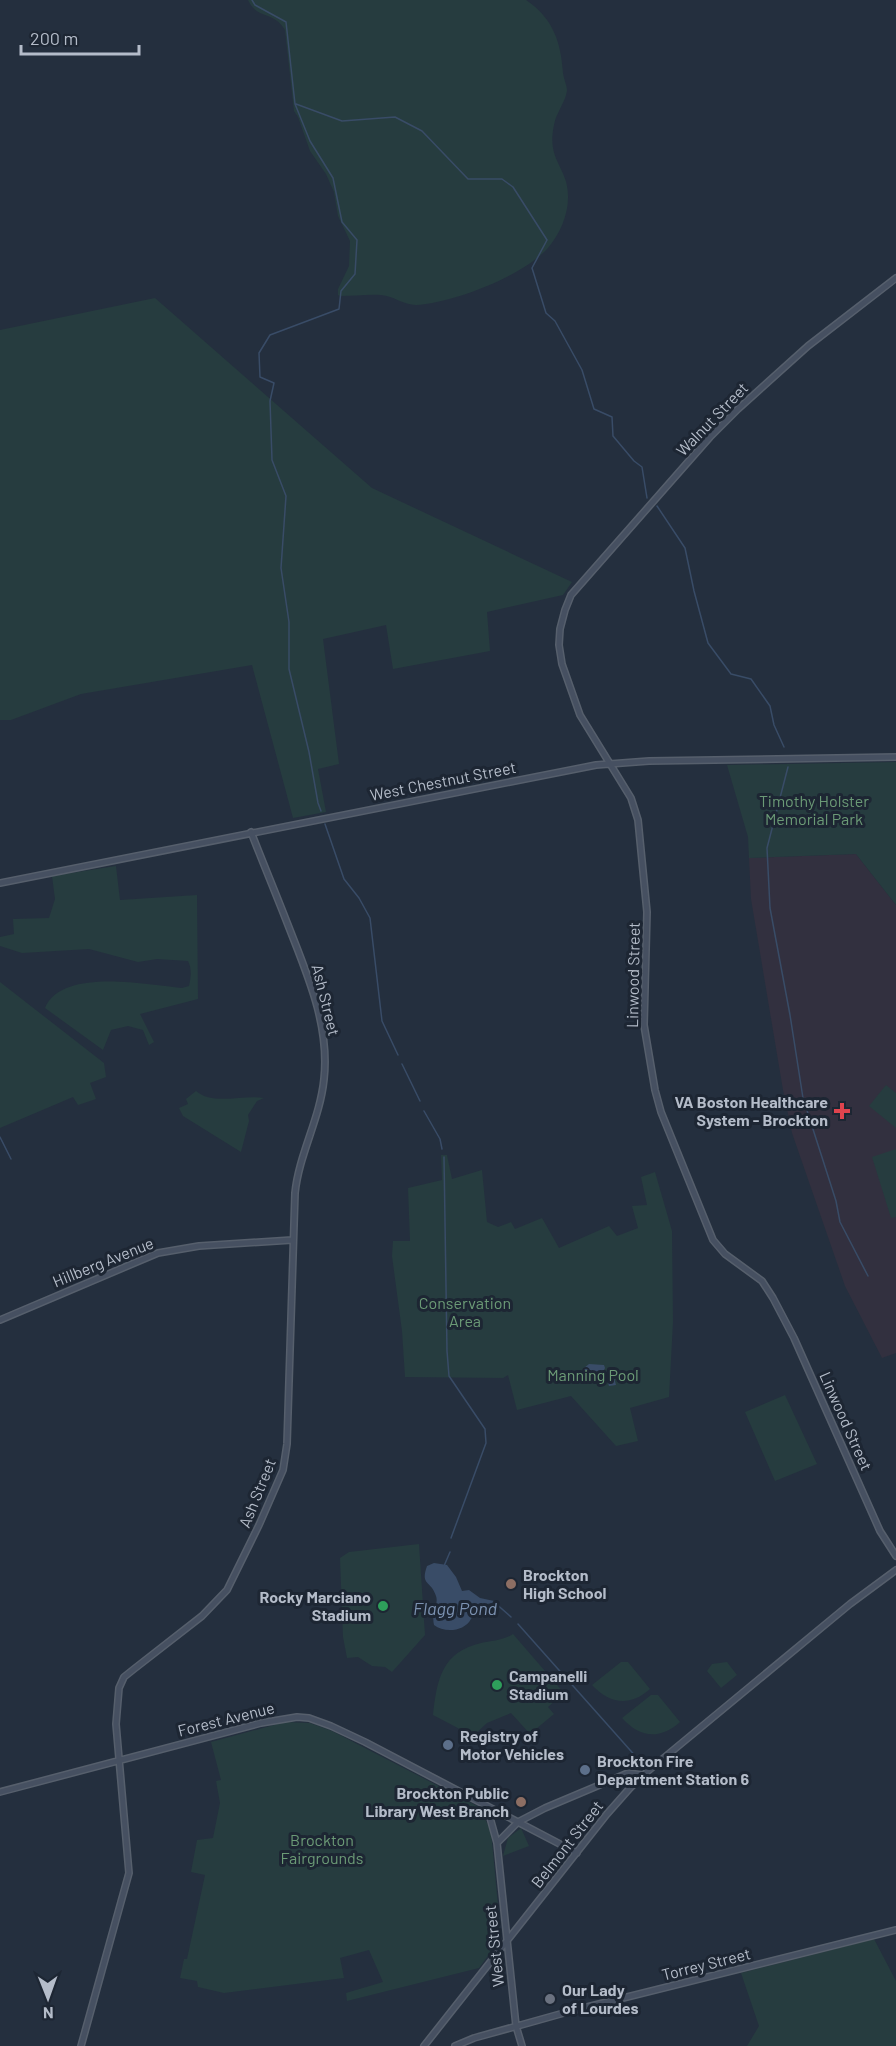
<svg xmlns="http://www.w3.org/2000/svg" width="896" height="2046" viewBox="0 0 896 2046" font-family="Barlow,sans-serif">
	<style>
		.medical { fill: #32303f }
		.green { fill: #263c3f }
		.water { fill: #394c67 }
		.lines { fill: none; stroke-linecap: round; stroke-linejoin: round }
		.stream { stroke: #394c67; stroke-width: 1.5 }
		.secondary-casing { stroke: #565f6c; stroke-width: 8 }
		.secondary { stroke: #465061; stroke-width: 5 }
		.health-dot { fill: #e0444e; stroke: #1d2633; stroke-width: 2 }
		.education-dot { fill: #8d6e63; stroke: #1d2633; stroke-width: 2 }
		.leisure-dot { fill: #2e9e5b; stroke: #1d2633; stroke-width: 2 }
		.service-dot { fill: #5c6f8a; stroke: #1d2633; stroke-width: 2 }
		.worship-dot { fill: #6b7280; stroke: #1d2633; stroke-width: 2 }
		.labels { text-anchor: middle; stroke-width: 6; stroke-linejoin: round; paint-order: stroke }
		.street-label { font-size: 16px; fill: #b4bcc9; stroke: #1d2633 }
		.park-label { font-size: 16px; fill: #6b9a76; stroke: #1d2633 }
		.poi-label { font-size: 16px; font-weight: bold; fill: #b4bcc9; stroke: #1d2633; text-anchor: start }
		.water-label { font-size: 18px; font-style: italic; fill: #7c92b1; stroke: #1d2633 }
	</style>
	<rect width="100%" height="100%" fill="#242f3e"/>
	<path class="medical" d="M856 854 896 905V1353L882 1358 845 1286 792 1133 783 1090 751 899 749 858Z"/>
	<path class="green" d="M248 0H526C553 18 561 42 563 73 564 80 567 85 567 91 565 103 556 113 554 125 546 162 569 167 568 198 568 216 559 235 548 248 523 276 453 303 416 305 403 305 394 296 381 295 368 294 354 296 340 296L338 295V289L349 266 350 241 338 216 334 192 326 174 310 151 298 117 294 111 285 30C273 10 257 20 248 0Z
		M155 298 372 488 572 582 563 595 487 612 490 651 393 669 386 625 323 639 339 764 318 769 326 812 293 818 252 665 81 694 11 720H0V330Z
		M896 762V905L856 854 749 858 748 837 727 765Z
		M116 866 120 900 197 895 198 999 140 1014 154 1042 149 1045 143 1030 128 1026 111 1030 103 1050 45 1008C62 967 148 985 182 988L189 986C191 977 192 969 188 961L157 959 138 962 89 949 22 953 0 946V937L14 934 13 919 49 918 55 899 52 876Z
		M0 982 104 1063 106 1077 90 1083 96 1099 78 1105 73 1097 0 1128Z
		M886 1085 896 1093V1128L869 1106Z
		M196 1091C213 1106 244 1094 264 1098L257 1101 248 1115 249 1121 241 1152 183 1116 179 1108 188 1104 186 1099Z
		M896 1149V1217L891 1218 872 1157Z
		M441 1155H447L452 1179 482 1170 487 1222 498 1227 511 1222 515 1229 542 1218 559 1248 609 1226 617 1236 638 1228 632 1206 647 1205 641 1177 655 1172 672 1231 673 1322 669 1397 630 1408 638 1441 616 1446 571 1396 517 1410 508 1375 503 1378 405 1377 402 1331 392 1256 393 1241H410L408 1188 442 1180Z
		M785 1395 817 1464 775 1481 745 1412Z
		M419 1544 425 1635 392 1672 385 1667 372 1666 358 1657 347 1658 343 1637 340 1558 349 1552Z
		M513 1634 564 1693 548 1707 554 1714 530 1734 511 1713 487 1723 473 1736 433 1715C437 1679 442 1652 481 1643 491 1641 504 1640 513 1634Z
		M621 1662H628L650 1689C630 1707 610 1704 592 1685Z
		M727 1662 737 1675 721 1688 707 1671 712 1664Z
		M651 1695H658L680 1722C660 1740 640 1738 622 1718Z
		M285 1722 310 1723 332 1731 479 1807 491 1831 501 1938 479 1968 347 2001 346 1993 383 1982 369 1950 340 1958 344 1978 224 1993 198 1987 197 1981 180 1978 184 1959H187L205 1875 191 1872 197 1840 213 1838 220 1803 216 1781 221 1780 211 1742Z
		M521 1828 529 1846 503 1856 508 1838Z
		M874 1939 896 1981V2046H747L759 2026 741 1973Z"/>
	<path class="water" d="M589 1364 604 1365 605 1368 603 1372 612 1370 616 1385 609 1386 607 1380 601 1381 598 1370V1373L590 1376 585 1374 584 1368Z
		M434 1563 447 1565 456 1577 462 1591 469 1590 480 1598 494 1601V1603L477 1605C474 1609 474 1615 471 1619 464 1632 444 1633 434 1625 431 1613 439 1604 436 1596 431 1580 420 1586 427 1566Z"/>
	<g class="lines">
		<path class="stream" d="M252 0 255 5 286 22 295 104 310 141 333 178 342 222 357 240 355 274 341 291 339 309 270 335 259 353 260 377 274 383 270 401 272 460 286 496 281 568 289 622V669L309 752 318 803 321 811
			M296 104 342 121 395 117 422 131 468 179H502L513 187 547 240 532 268 546 313 555 321 582 370 594 409 612 417 613 436 634 461 642 467 647 498
			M657 506 685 548 694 591 708 643 731 674 751 679 770 706 774 725 784 747
			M788 767 767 848 770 908 790 1015 803 1098 836 1201 840 1222 868 1276
			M325 824 344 879 359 898 370 918 382 1021 398 1055
			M402 1064 420 1101
			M424 1111 440 1139 442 1149
			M0 1137 11 1159
			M444 1157 447 1351 449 1376 485 1429 486 1443 451 1538
			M444 1566 450 1552
			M494 1602 511 1617
			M518 1624 638 1759"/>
		<defs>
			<path id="secondary" d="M896 278 808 346 738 409 710 437 571 595 565 610 560 629 559 645 562 664 580 715 631 798 638 820 647 912 644 1025 655 1090 661 1112 713 1240 725 1254 762 1281 773 1298 794 1338 880 1531 896 1556
				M0 883 596 765 649 761 896 757
				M0 1320 158 1253 199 1246 292 1240
				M0 1792 261 1723 297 1717 309 1718 331 1726 365 1742 577 1853
				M487 1807 497 1843
				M81 2046 129 1873 116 1724 119 1688 124 1677 134 1669 202 1616 227 1590 259 1525 283 1470 287 1444 295 1193C299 1154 320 1119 324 1079 330 1025 307 974 288 925 276 894 263 863 251 832
				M424 2046 607 1814 630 1788 648 1771 850 1604 896 1570
				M455 2046 474 2038 571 2011 896 1930
				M522 2046 516 2026 497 1843 518 1822 545 1808 628 1773 642 1775"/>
		</defs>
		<use href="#secondary" class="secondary-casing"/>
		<use href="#secondary" class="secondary"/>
	</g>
	<path class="health-dot" d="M839 1102h6v6h6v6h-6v6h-6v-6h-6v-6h6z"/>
	<g class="education-dot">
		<circle cx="511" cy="1584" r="6"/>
		<circle cx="521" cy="1802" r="6"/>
	</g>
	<g class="leisure-dot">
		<circle cx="383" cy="1606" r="6"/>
		<circle cx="497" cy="1685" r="6"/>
	</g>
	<g class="service-dot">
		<circle cx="448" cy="1745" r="6"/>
		<circle cx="585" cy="1770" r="6"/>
	</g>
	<circle class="worship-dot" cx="550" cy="1999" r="6"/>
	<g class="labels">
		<g class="street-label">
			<text transform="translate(712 419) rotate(-46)" y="6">Walnut Street</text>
			<text transform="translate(443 781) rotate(-11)" y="6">West Chestnut Street</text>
			<text transform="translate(633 975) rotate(-89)" y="6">Linwood Street</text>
			<text transform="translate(326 1000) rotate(76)" y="6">Ash Street</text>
			<text transform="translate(103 1262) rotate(-22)" y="6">Hillberg Avenue</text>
			<text transform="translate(846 1421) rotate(66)" y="6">Linwood Street</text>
			<text transform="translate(257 1493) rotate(-68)" y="6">Ash Street</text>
			<text transform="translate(226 1719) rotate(-14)" y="6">Forest Avenue</text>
			<text transform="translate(567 1844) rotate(-52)" y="6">Belmont Street</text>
			<text transform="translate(494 1946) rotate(-96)" y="6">West Street</text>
			<text transform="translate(706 1964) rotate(-14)" y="6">Torrey Street</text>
		</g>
		<g class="park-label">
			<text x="814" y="807">Timothy Holster<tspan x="814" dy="18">Memorial Park</tspan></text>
			<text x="465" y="1309">Conservation<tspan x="465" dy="18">Area</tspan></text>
			<text x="593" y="1381">Manning Pool</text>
			<text x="322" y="1846">Brockton<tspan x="322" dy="18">Fairgrounds</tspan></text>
		</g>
		<g class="poi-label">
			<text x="828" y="1108" text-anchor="end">VA Boston Healthcare<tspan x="828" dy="18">System - Brockton</tspan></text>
			<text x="523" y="1581">Brockton<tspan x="523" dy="18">High School</tspan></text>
			<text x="371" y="1603" text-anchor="end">Rocky Marciano<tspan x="371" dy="18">Stadium</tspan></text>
			<text x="509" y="1682">Campanelli<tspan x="509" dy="18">Stadium</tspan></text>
			<text x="460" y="1742">Registry of<tspan x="460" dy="18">Motor Vehicles</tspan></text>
			<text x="597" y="1767">Brockton Fire<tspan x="597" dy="18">Department Station 6</tspan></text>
			<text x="509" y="1799" text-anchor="end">Brockton Public<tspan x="509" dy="18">Library West Branch</tspan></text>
			<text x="562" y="1996">Our Lady<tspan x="562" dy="18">of Lourdes</tspan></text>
		</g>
		<g class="water-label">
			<text x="455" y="1615">Flagg Pond</text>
		</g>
	</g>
	<g transform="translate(48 1998) rotate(179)" stroke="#1d2633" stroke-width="4.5" paint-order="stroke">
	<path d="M0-4.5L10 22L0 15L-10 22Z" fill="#b4bcc9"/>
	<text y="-9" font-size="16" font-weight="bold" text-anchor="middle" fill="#b4bcc9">N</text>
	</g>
	<path d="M21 45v9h118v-9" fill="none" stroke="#b4bcc9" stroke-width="3"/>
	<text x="30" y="45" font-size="18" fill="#b4bcc9" stroke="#1d2633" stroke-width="4.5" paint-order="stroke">200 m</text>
</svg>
